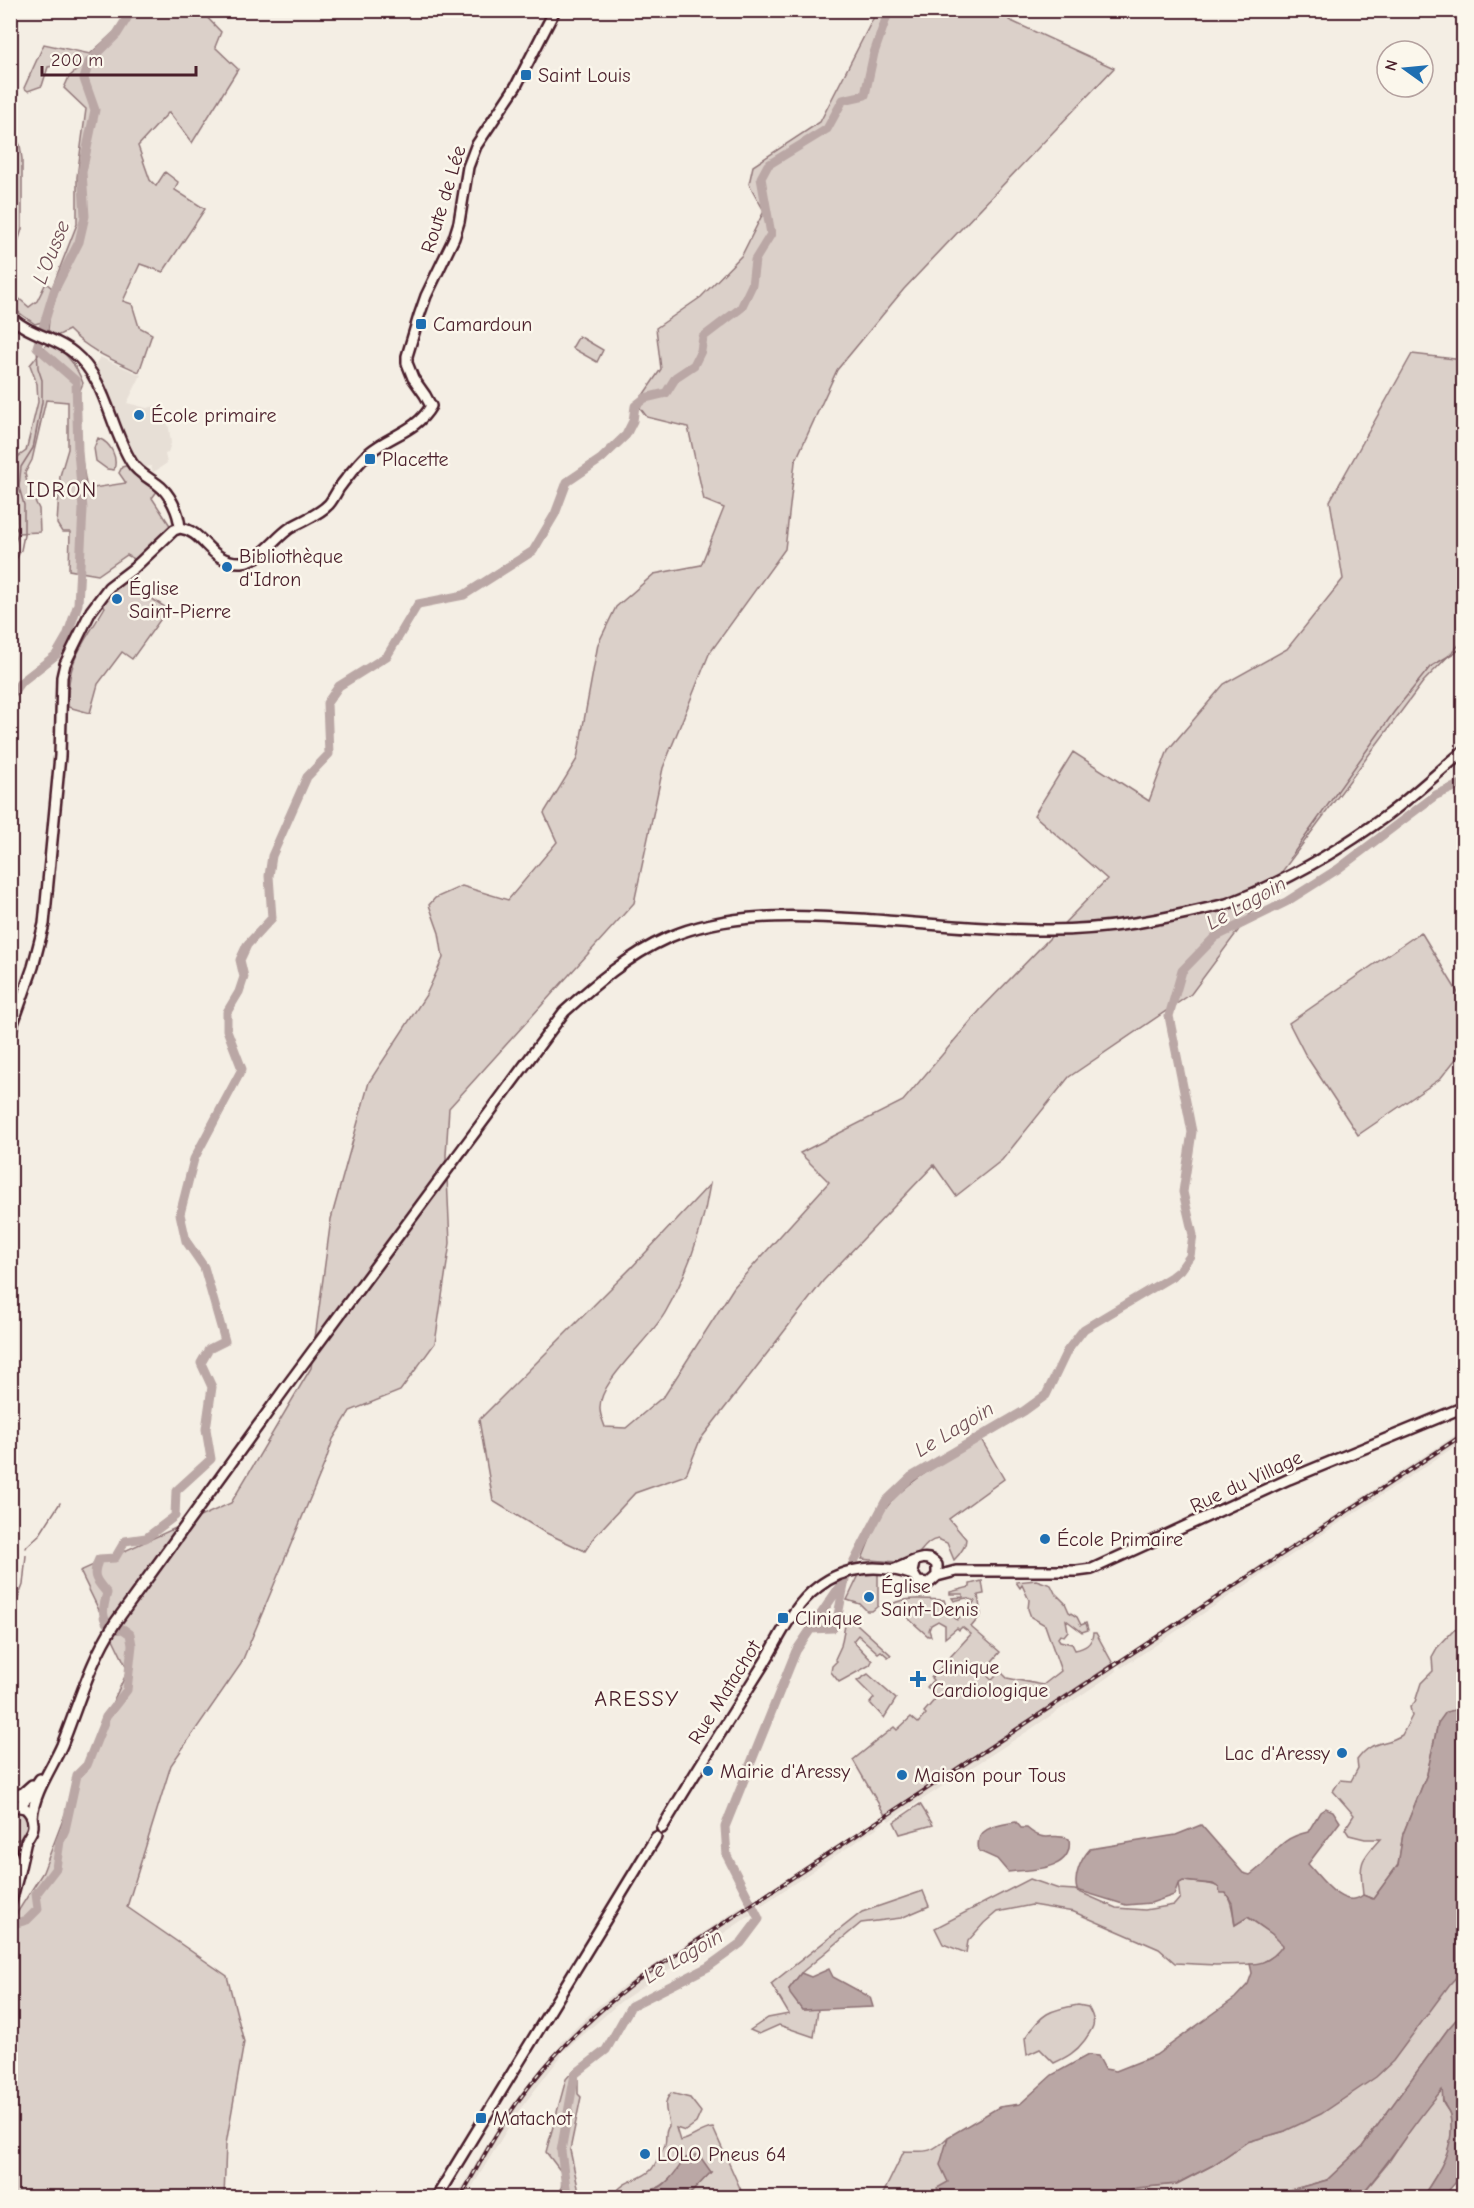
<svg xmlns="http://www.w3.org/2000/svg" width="1474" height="2208" viewBox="0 0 1474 2208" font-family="'Comic Neue',sans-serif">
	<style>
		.built { fill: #e7dfd6 }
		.green { fill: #dbd0c9; stroke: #92787a; stroke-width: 1.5 }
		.water { fill: #baa7a5; stroke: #8d7174; stroke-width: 1.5 }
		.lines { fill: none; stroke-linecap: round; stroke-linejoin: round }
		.stream { stroke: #8d7174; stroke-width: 1.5 }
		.river { stroke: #baa7a5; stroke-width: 9 }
		.secondary-casing { stroke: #4a1f2b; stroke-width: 14 }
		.primary-casing { stroke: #4a1f2b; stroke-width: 14 }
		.secondary { stroke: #fbf7ec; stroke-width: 9 }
		.primary { stroke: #fbf7ec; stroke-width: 9 }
		.rail-casing { stroke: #4a1f2b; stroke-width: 4 }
		.rail { stroke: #fbf7ec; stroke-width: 1.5; stroke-dasharray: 4.5; stroke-linecap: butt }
		.poi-dot { fill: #1f6fb2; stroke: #fbf7ec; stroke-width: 2 }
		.labels { text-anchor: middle; stroke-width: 5; stroke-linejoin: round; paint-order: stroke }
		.poi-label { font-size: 20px; fill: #4a1f2b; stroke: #fbf7ec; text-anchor: start }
		.street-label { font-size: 20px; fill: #4a1f2b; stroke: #fbf7ec }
		.water-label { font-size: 21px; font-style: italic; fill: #714f56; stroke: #fbf7ec }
		.quarter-label { font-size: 22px; letter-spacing: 1.5px; fill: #4a1f2b; stroke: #fbf7ec }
	</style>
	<rect width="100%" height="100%" fill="#f4eee4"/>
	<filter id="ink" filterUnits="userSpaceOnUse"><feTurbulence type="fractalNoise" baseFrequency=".0167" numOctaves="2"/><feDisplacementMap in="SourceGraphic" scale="12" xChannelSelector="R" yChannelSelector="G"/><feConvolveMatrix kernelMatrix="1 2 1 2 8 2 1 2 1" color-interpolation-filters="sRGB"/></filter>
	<g filter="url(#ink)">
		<path class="built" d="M100 357 141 375 127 403 147 408 160 405 169 428 171 443 168 453 165 454 167 463 157 470 153 472 151 466 142 468 132 455 93 368Z
			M1463 1430V1441L1121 1668 1117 1661Z
			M1113 1664 1117 1671 1028 1731 889 1821 885 1815Z
			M880 1818 884 1823 762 1905 757 1898Z
			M744 1905 751 1915 620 2002 566 2050 560 2043 596 2008 621 1988Z
			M557 2050 562 2055 517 2113 466 2197H456L485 2148 520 2094Z"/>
		<path class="green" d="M137 11H201L221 32 215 47 238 69 192 143 169 112 138 146 150 180 156 186 165 172 178 182 175 190 205 209 163 272 140 264 123 301 132 304 139 327 152 334 139 372C113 360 89 351 69 330L57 336 48 330 49 320 35 324C5 304 10 307 11 272L18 281 16 296 29 307 37 301 46 283 52 288 77 224V177L86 109 64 88 69 77 79 68 73 63 48 67 42 86 28 91 24 88 44 44 90 54Z
			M877 11H1011L1009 20 1114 68 904 289 837 370 795 462 785 549 709 654 663 768 634 903 449 1108 446 1155 450 1243 435 1343 400 1391 350 1411 333 1439 326 1460 241 1664 171 1765 127 1907 227 1976 244 2042 226 2144 224 2197H11L10 1924 43 1872 88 1754 128 1670 80 1571 231 1503 311 1368 331 1219 369 1082 426 995 443 958 439 933 429 905 435 898 462 886 508 900 557 842 544 813 577 759 598 644 616 607 654 574 701 565 724 508 704 500 688 427 647 417 637 404 661 369 656 328 701 297 742 255 764 211 749 184 753 166 820 122Z
			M12 132 20 145 22 159V229L11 265Z
			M579 336 603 350 597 362 572 348Z
			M47 344C66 349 76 365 83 383 71 406 82 462 87 489L126 483 119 473 122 467 129 465 158 490 152 498 171 527 136 560 127 555 98 575 69 570 70 532H62L57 524 60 476 68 449V402L46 400 32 460 25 473 28 487 39 509 40 532 18 533 11 554V520L18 531 15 459 26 451 38 402 37 384 30 365Z
			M1412 354 1463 360V641L1423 682 1191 994 1069 1077 1002 1160 956 1196 934 1165 823 1281 700 1440 686 1475 635 1493 595 1536 585 1551 544 1532 493 1501 479 1420 632 1267 710 1184C703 1228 688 1272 666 1311 652 1338 598 1381 600 1409 600 1415 603 1421 605 1427L626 1428 665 1395 734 1287 829 1182 800 1153 903 1101 981 1009 1107 879 1034 815 1073 752 1149 801 1168 750 1224 684 1287 649 1343 579 1330 501Z
			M98 438C111 443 118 457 114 470L107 469 96 461 94 448Z
			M128 576 134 578 132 586 168 609 132 659 122 652 98 684 90 713 68 707C67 657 82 647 105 607L101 602 111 589Z
			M1421 932 1463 1001V1050L1440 1079 1358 1135 1305 1054 1289 1023Z
			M981 1439 1004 1479 949 1519 966 1539C966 1546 959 1555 954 1560L947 1543 938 1539C924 1541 922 1555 909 1561 903 1563 871 1560 862 1559 869 1542 875 1523 886 1508 906 1480 952 1457 981 1439Z
			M878 1574V1606L872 1611H867L860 1604 847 1600 859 1575Z
			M1036 1580 1051 1585 1055 1593 1065 1603 1069 1612 1077 1617 1081 1625 1086 1623 1088 1630 1082 1632 1066 1620 1068 1631 1064 1636 1060 1635 1058 1638 1060 1641 1072 1644 1075 1650C1084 1648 1092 1645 1093 1633H1096L1113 1664 885 1815 853 1760 894 1727 897 1730 911 1717 918 1723 926 1714 924 1712 937 1697 927 1687 933 1680 931 1678 971 1634 962 1627 959 1630 957 1628 945 1638V1625L938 1621 931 1625 929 1630 931 1636H928L892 1604C906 1597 927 1599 944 1600L948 1611 957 1620 975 1601 966 1598 954 1601 952 1598 963 1597V1594H950V1592L970 1587V1584L982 1581 984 1594 978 1595 981 1615 971 1627 1000 1652 983 1672 992 1679 1000 1671 1007 1678 1043 1685 1061 1671 1045 1625 1031 1617 1028 1609 1029 1600 1022 1585 1020 1588 1016 1582Z
			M847 1615 891 1655 888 1657 881 1651 878 1653 858 1635 853 1641 872 1661 870 1665 839 1682 831 1672 832 1666 837 1661 835 1659 841 1646Z
			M1463 1624V1710L1459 1709 1438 1723 1427 1774 1403 1834 1398 1865 1373 1899 1363 1895C1360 1863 1358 1863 1380 1839H1365L1349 1835 1345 1829 1354 1815 1333 1791 1340 1780 1351 1781 1358 1768 1357 1760C1373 1738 1383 1747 1402 1735L1412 1716 1410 1707 1415 1702 1421 1683 1433 1671 1432 1657 1437 1648 1454 1630 1460 1629Z
			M868 1674 896 1699 884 1718 870 1703 874 1698 857 1681Z
			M920 1804 933 1825 900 1834 894 1822Z
			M10 1808C14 1809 18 1808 21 1810 39 1819 27 1841 11 1841Z
			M1030 1879 1059 1889 1075 1890 1116 1908 1145 1910 1174 1905 1180 1898 1178 1883 1183 1881C1223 1885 1229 1883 1235 1925L1247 1917 1272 1934 1284 1945 1276 1955 1260 1964 1216 1965 1175 1963 1159 1949 1074 1912 1032 1905 997 1912 984 1923 968 1941 966 1953 943 1944 935 1928Z
			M923 1891 929 1906 901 1918 861 1923 801 1973 789 1989 802 2010 818 2009 814 2037 779 2025 759 2034 750 2030 768 2018 789 2014 771 1984 862 1912Z
			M1463 1970V2012L1448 2029 1362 2147 1327 2180 1265 2197 1117 2198 1136 2188 1177 2184 1213 2165 1247 2142 1285 2131Z
			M1078 2005 1088 2007C1098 2024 1093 2028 1084 2041 1076 2052 1067 2057 1054 2063L1040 2049 1027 2055 1025 2038C1042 2013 1049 2010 1078 2005Z
			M574 2070 578 2076V2094L581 2097 570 2150 579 2192 615 2194C625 2178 639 2182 651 2170 654 2167 663 2149 665 2145 667 2137 664 2133 669 2126 668 2113 661 2105 671 2093L690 2098 701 2112 696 2123 685 2131 676 2128 680 2141C692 2139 701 2129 713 2128L744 2197H687L711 2172 681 2164C678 2172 669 2181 661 2186 653 2191 646 2190 640 2197H561L562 2173 546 2152 566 2079Z
			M1443 2089C1443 2093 1442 2099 1443 2103 1445 2107 1449 2110 1450 2115 1457 2146 1439 2173 1422 2197L1359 2198 1388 2163 1420 2114Z
			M948 2137C941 2159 947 2176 953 2197L881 2198 904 2151C927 2152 932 2153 948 2137Z"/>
		<path class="water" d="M1459 1709 1464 1710 1463 1970 1450 1984 1393 2061 1376 2077 1321 2114 1285 2131 1247 2142 1213 2165 1176 2184 1136 2188 1117 2197 942 2196 937 2188 948 2182 940 2165 948 2137 999 2107 1020 2104 1052 2075 1088 2055 1098 2056 1105 2069 1116 2071 1156 2055 1235 1998 1248 1984 1252 1973 1250 1964C1265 1964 1275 1957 1283 1945L1272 1934 1248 1917 1235 1925 1232 1903 1226 1893H1220L1219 1888 1213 1884 1183 1881 1178 1884 1174 1895 1151 1903 1126 1905 1077 1890C1073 1876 1081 1859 1090 1849L1176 1835 1201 1825 1243 1873 1250 1875C1276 1857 1275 1839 1308 1832L1320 1812 1326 1808 1333 1811 1340 1822 1308 1864C1321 1878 1343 1911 1363 1895L1373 1899 1398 1865 1403 1834 1427 1774 1438 1723 1446 1712Z
			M1016 1822 1021 1828H1027C1046 1845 1053 1831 1069 1839 1074 1872 1030 1869 1008 1872L997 1859 979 1851C973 1827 999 1825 1016 1822Z
			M829 1969 833 1977 870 1997 873 2007 802 2010 790 1994 789 1989 801 1973 811 1977Z
			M1463 2012V2174L1443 2197H1422C1439 2173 1456 2146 1450 2115 1449 2110 1445 2108 1444 2103 1442 2100 1443 2093 1442 2090 1412 2124 1390 2163 1359 2197H1265L1327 2180 1362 2147 1448 2029Z
			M695 2155H699L711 2172 687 2197H640C646 2190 652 2191 660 2187 672 2180 678 2167 686 2158Z"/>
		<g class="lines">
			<path class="stream" d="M10 579 12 567 21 550 24 535V505L19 487 21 467 33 448 42 402V380L38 368 37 347
				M10 592 15 606 10 619
				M1290 858 1394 712 1430 667 1464 647
				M26 1548 27 1546 40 1534 60 1503
				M10 1620 23 1585 26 1555"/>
			<path class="river" d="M10 697 20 683 56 655 67 636 78 604 83 509 78 451 76 381 37 347 54 291 79 242 85 216 82 172 95 110 84 79 89 62 117 34 132 10
				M811 1629 833 1628 836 1625 845 1580
				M10 1925 27 1920 38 1909 36 1894 56 1868 60 1841 65 1830 77 1775 87 1765 106 1717 127 1690 132 1645 130 1634 123 1629 112 1630C100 1618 103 1608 107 1593 96 1580 91 1576 99 1559L115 1558 125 1541 146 1538 175 1516 176 1491 211 1459 206 1429 212 1387 201 1363 209 1349 225 1341 204 1267 186 1241 180 1214 194 1159 242 1069 227 1030V1012L239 992 244 977 240 960 247 945 272 918 269 876 272 856 307 777 329 754 327 703 339 686 387 656 418 604 464 595 533 551 555 514 567 482 601 459 626 435 633 421 635 406 645 398 666 393 676 377 694 365 701 351 703 337 741 308 752 285 755 260 771 234 761 178 768 165 827 129 843 100 865 95 874 53 889 10
				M570 2198 567 2194 561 2151 575 2074 606 2050 631 2006 708 1967 741 1943 759 1919 727 1856 725 1827 796 1651 846 1577 885 1502 911 1477 1024 1411 1046 1395 1067 1351 1084 1329 1171 1277 1180 1270 1190 1256 1193 1235 1183 1192 1192 1132 1169 1016 1182 971 1215 937 1286 902 1338 869 1436 795 1464 783"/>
			<defs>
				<path id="secondary" d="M10 316C27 334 55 337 74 353 107 380 110 429 132 463 137 472 149 478 157 484 170 493 179 513 180 528
					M180 528C205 531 209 564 242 562 261 561 275 538 290 528 303 520 319 515 329 504 333 499 336 493 339 488 348 476 358 463 369 453 390 435 416 432 431 406L425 395 413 378 407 363V356L419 316 426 296 454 238 459 222 468 167 476 146 516 86 555 10
					M1221 906C1281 885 1335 853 1386 816 1413 796 1438 772 1464 751
					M10 1032 33 967 44 924 60 756 62 677 65 664 91 611 109 587 134 568 174 530 180 528
					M895 1569C909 1565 926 1550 937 1565V1576L929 1583 918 1582 912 1572 914 1563
					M937 1576 956 1571H1077L1092 1569 1289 1479 1464 1407
					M10 1798 23 1793 32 1785
					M20 1805 28 1797 40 1779
					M32 1817C34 1792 52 1768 62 1745 79 1703 90 1661 115 1623L286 1387 564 1012C595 984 629 955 667 938 727 912 796 915 860 919 920 923 981 930 1042 930 1105 931 1165 919 1226 904
					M662 1828C695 1773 729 1719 763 1665 779 1639 793 1605 818 1587 846 1565 881 1564 913 1575
					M436 2198 656 1837"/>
				<path id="primary" d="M10 1805 25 1808C30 1812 33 1817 33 1824 34 1833 26 1837 25 1845 21 1865 16 1885 10 1905
					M10 1848 18 1874"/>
			</defs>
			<use href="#secondary" class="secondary-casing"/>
			<use href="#primary" class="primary-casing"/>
			<use href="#secondary" class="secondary"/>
			<use href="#primary" class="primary"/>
			<defs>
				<path id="rail" d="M460 2198C482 2159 503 2119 531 2084 562 2044 599 2010 639 1979L1464 1434"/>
			</defs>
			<use href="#rail" class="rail-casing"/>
			<use href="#rail" class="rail"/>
		</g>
	</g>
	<g class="poi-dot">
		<rect x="520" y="69" width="12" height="12" rx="3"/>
		<rect x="415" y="318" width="12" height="12" rx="3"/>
		<circle cx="139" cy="415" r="6"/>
		<rect x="364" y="453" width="12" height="12" rx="3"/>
		<circle cx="227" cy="567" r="6"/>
		<circle cx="117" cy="599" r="6"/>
		<circle cx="1045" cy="1539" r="6"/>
		<circle cx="869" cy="1597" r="6"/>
		<rect x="777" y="1612" width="12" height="12" rx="3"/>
		<path d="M915 1670h6v6h6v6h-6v6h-6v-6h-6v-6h6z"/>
		<circle cx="1342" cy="1753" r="6"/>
		<circle cx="708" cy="1771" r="6"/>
		<circle cx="902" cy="1775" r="6"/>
		<rect x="475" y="2112" width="12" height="12" rx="3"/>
		<circle cx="645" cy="2154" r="6"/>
	</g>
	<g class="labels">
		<g class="poi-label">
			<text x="538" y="82">Saint Louis</text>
			<text x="433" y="331">Camardoun</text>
			<text x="151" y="422">École primaire</text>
			<text x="382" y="466">Placette</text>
			<text x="239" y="563">Bibliothèque<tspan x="239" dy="23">d'Idron</tspan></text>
			<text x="129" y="595">Église<tspan x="129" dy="23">Saint-Pierre</tspan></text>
			<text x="1057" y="1546">École Primaire</text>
			<text x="881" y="1593">Église<tspan x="881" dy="23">Saint-Denis</tspan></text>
			<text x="795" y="1625">Clinique</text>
			<text x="932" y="1674">Clinique<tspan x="932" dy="23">Cardiologique</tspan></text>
			<text x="1330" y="1760" text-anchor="end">Lac d'Aressy</text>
			<text x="720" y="1778">Mairie d'Aressy</text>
			<text x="914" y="1782">Maison pour Tous</text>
			<text x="493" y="2125">Matachot</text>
			<text x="657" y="2161">LOLO Pneus 64</text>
		</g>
		<g class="street-label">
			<text transform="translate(443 199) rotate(-73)" y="7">Route de Lée</text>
			<text transform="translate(1246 1481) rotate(-25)" y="7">Rue du Village</text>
			<text transform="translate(724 1692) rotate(-58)" y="7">Rue Matachot</text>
		</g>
		<g class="water-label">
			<text transform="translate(51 252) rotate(-68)" y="7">L'Ousse</text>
			<text transform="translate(1246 903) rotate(-29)" y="7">Le Lagoin</text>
			<text transform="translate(954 1429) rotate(-31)" y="7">Le Lagoin</text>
			<text transform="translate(683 1956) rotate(-30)" y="7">Le Lagoin</text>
		</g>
		<g class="quarter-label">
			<text x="62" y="497">IDRON</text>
			<text x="637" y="1706">ARESSY</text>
		</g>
	</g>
	<rect width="1474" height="2208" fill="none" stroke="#fbf7ec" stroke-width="36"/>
	<rect x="18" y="18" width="1438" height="2172" fill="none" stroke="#4a1f2b" stroke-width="2" filter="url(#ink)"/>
	<g transform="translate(1405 69) rotate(285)"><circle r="28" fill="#fbf7ec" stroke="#b4a19f" stroke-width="1.5"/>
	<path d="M0-4.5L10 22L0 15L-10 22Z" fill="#1f6fb2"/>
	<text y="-9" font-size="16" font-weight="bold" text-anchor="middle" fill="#4a1f2b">N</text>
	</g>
	<path d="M42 66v9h154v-9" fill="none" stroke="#4a1f2b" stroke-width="3"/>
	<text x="51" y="66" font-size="18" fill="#4a1f2b" stroke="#fbf7ec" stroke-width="4.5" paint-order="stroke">200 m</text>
</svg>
